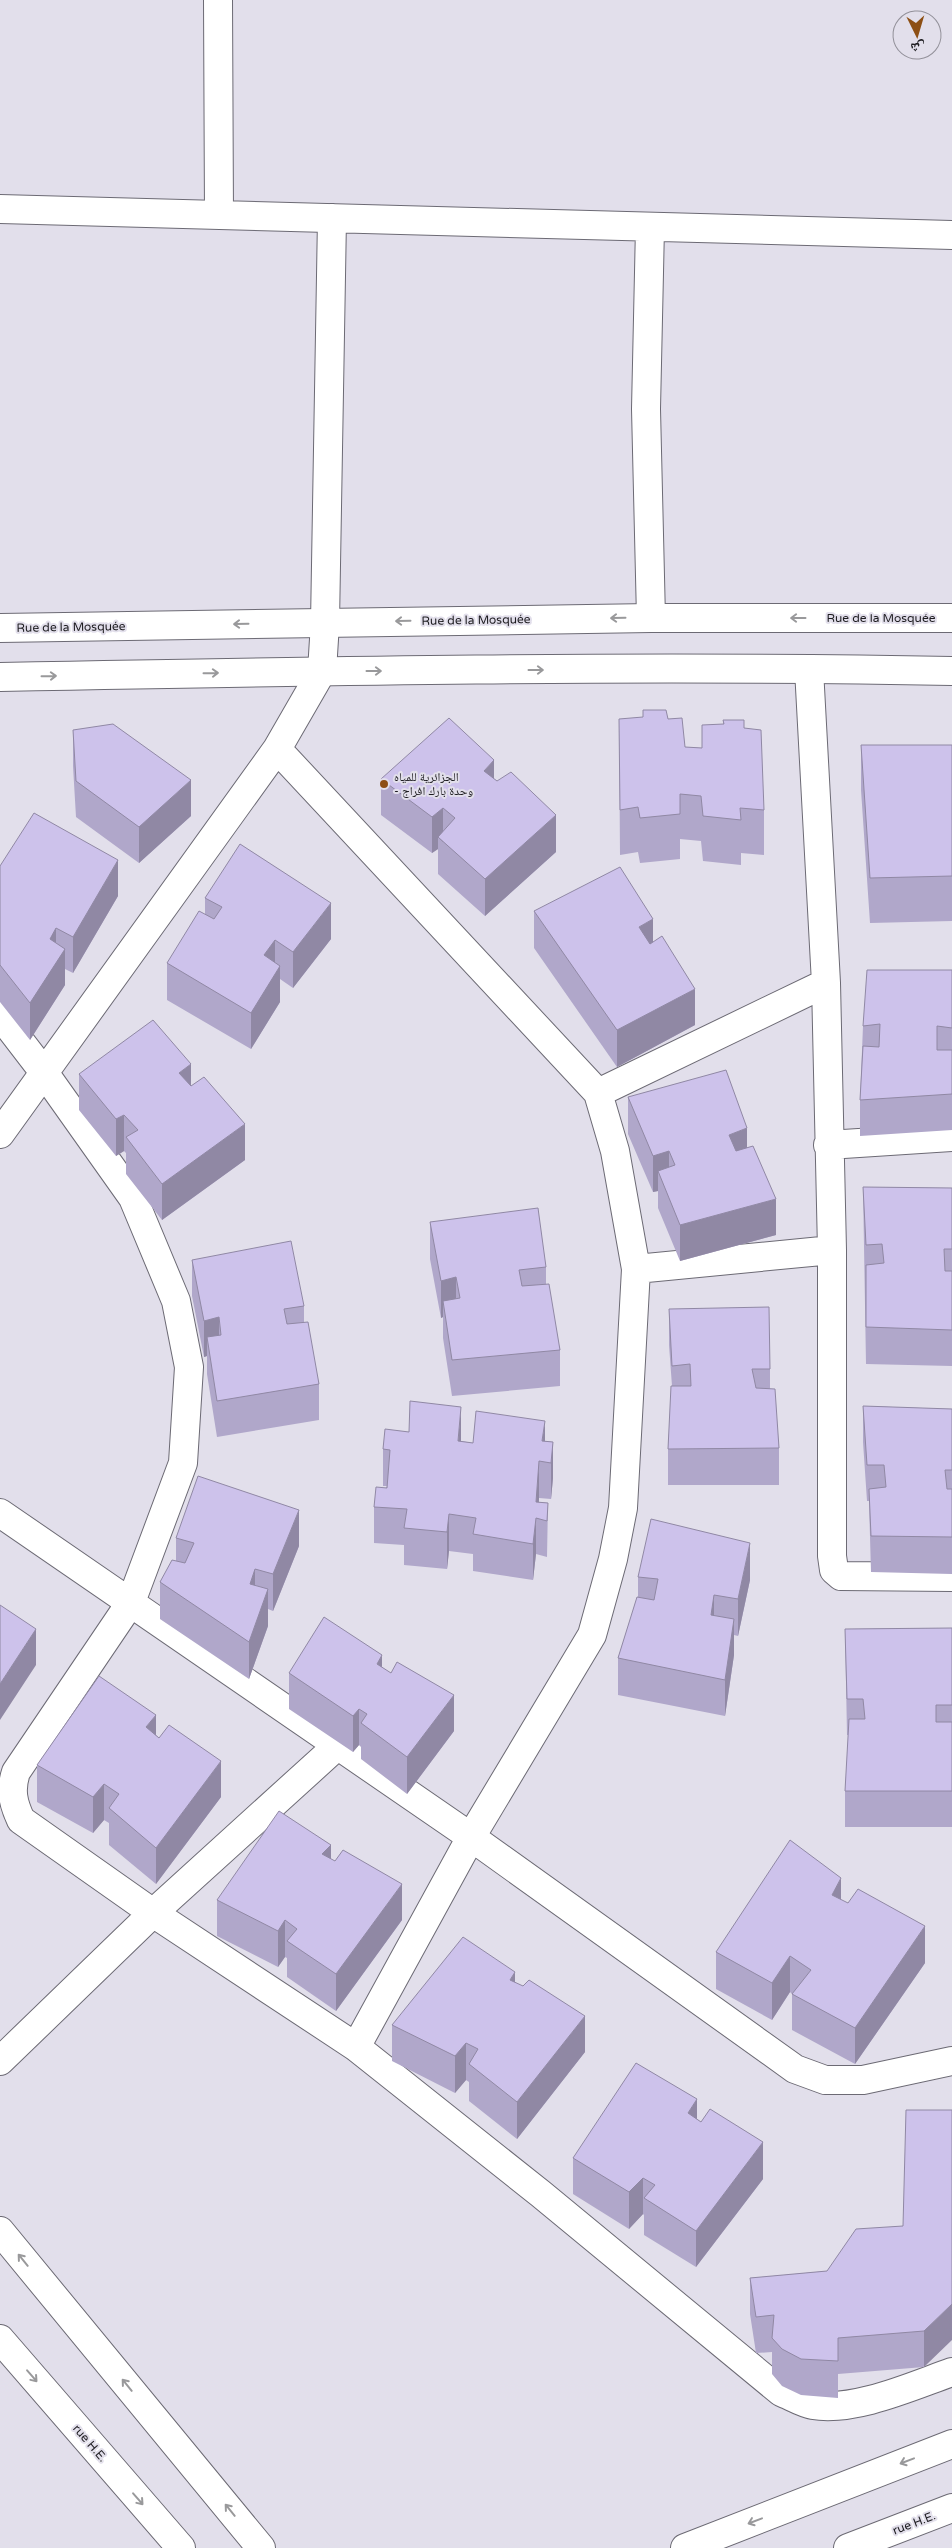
<svg xmlns="http://www.w3.org/2000/svg" width="952" height="2548" viewBox="0 0 952 2548" font-family="'Varela Round','Noto Naskh Arabic',sans-serif">
	<style>
		.lines { fill: none; stroke-linecap: round; stroke-linejoin: round }
		.minor-casing { stroke: #6c6a74; stroke-width: 30 }
		.tertiary-casing { stroke: #6c6a74; stroke-width: 30 }
		.secondary-casing { stroke: #6c6a74; stroke-width: 30 }
		.minor { stroke: #fff; stroke-width: 28 }
		.tertiary { stroke: #fff; stroke-width: 28 }
		.secondary { stroke: #fff; stroke-width: 28 }
		.wall { fill: #b0a7ca }
		.shaded-wall { fill: #9088a4 }
		.building { fill: #cdc2eb; stroke: #9088a4 }
		.oneway { stroke: #99999b }
		.poi-dot { fill: #8d4f14; stroke: #e2dfeb; stroke-width: 2 }
		.labels { text-anchor: middle; stroke-width: 4; stroke-linejoin: round; paint-order: stroke }
		.street-label { font-size: 12px; fill: #1d1c20; stroke: #e2dfeb }
		.poi-label { font-size: 12px; fill: #1d1c20; stroke: #e2dfeb; text-anchor: start }
	</style>
	<rect width="100%" height="100%" fill="#e2dfeb"/>
	<g class="lines">
		<defs>
			<path id="minor" d="M218 0 219 215
				M0 209 952 235
				M650 227 646 409 651 618
				M809 669 826 983 832 1250V1556L834 1570 841 1576 952 1577
				M277 749 598 1093 615 1151 636 1269 623 1508 613 1559 592 1635 471 1837 356 2047
				M0 1015 43 1071 133 1198 176 1301 189 1367 183 1463 131 1602 16 1772C10 1790 13 1803 21 1820L153 1913 356 2047 541 2194 781 2392C791 2396 802 2403 813 2405 855 2412 912 2386 952 2372
				M598 1093 826 983
				M0 1134 277 749 322 671 325 623 332 218
				M828 1145 952 1137
				M636 1269 832 1250
				M0 1513 471 1837 795 2069 825 2080H863L952 2061
				M0 2061 153 1913 337 1746"/>
			<path id="tertiary" d="M0 2231 261 2548
				M0 2339 181 2548
				M685 2548 952 2444
				M848 2548 952 2508"/>
			<path id="secondary" d="M0 628 651 618H952
				M0 677C317 671 635 665 952 671"/>
		</defs>
		<use href="#minor" class="minor-casing"/>
		<use href="#tertiary" class="tertiary-casing"/>
		<use href="#secondary" class="secondary-casing"/>
		<use href="#minor" class="minor"/>
		<use href="#tertiary" class="tertiary"/>
		<use href="#secondary" class="secondary"/>
	</g>
	<path class="wall" d="M619 719H668L685 747 702 748 723 724V720L744 728 764 810V855L741 853V865L703 861 701 841 680 839V859L640 863 638 852 620 855Z
		M73 730 191 816 139 863 76 817 73 766Z
		M861 745H952V921L870 923 861 790Z
		M381 779H494L556 852 485 916 438 874V849L432 853 381 815Z
		M0 866 118 896 73 973 65 969V985L30 1040 0 1002Z
		M205 898 331 939 293 988 280 979V1002L251 1049 167 1000V963L205 914Z
		M534 911 653 942 695 1025 617 1067 534 948Z
		M952 970V1130L860 1136V1100L863 1026Z
		M79 1074 191 1086 245 1160 162 1220 126 1174V1153L124 1151 116 1156 79 1110Z
		M628 1097 747 1147 776 1235 680 1261 658 1208V1191L653 1192 628 1134Z
		M863 1187 952 1188V1366L866 1364Z
		M430 1222 546 1267V1284L560 1350V1386L452 1396 443 1338V1317L441 1318 430 1259Z
		M192 1260 304 1306V1322L319 1384V1420L217 1437 207 1374V1356L204 1357 192 1296Z
		M669 1309 770 1369V1389L779 1448V1485H668V1449L672 1386 669 1345Z
		M863 1406 952 1409V1574L871 1572 869 1501H867L863 1442Z
		M461 1441 473 1443 545 1441 553 1442V1478L551 1499 539 1498V1502L548 1503 547 1557 536 1554 533 1580 473 1571V1554L449 1551 447 1569 404 1565V1545L374 1543V1507L387 1486H383V1449Z
		M176 1538 299 1546 273 1611 268 1609V1626L249 1679 160 1619V1582L176 1561Z
		M638 1577 750 1580 738 1636 734 1635V1655L725 1716 618 1695V1658L638 1597Z
		M952 1628V1827H845V1791L849 1735H847L845 1629Z
		M382 1667 454 1731 407 1794 361 1759V1747L359 1745 353 1752 289 1709V1673Z
		M156 1735 221 1797 156 1884 109 1845V1823L104 1820 93 1833 37 1802V1765Z
		M331 1859 402 1920 336 2011 287 1977V1958L285 1957 278 1967 217 1936V1900Z
		M841 1900 925 1963 855 2064 792 2030V1994L790 1992 772 2020 716 1989V1952Z
		M515 1982 585 2052 517 2139 469 2101V2082L466 2080 455 2093 392 2061V2025Z
		M952 2110 924 2367 838 2374V2398L801 2395 782 2386 772 2374V2352L756 2353 750 2314V2278L827 2271 903 2226Z
		M697 2119 763 2179 696 2267 644 2235V2215L643 2214 629 2229 573 2194V2158Z"/>
	<path class="shaded-wall" d="M494 760V797L484 771Z
		M191 780V816L139 863V827Z
		M443 808V842L438 837V849L432 853V817Z
		M556 815V852L485 916V879Z
		M118 860V896L73 973V937Z
		M331 903V939L293 988V952Z
		M653 919V955L639 927Z
		M56 928V962L65 949V985L30 1040V1003L50 939Z
		M275 940V974L280 966V1002L251 1049V1013L264 955Z
		M695 989V1025L617 1067V1030Z
		M191 1064V1101L179 1073Z
		M124 1115V1151L116 1156V1119Z
		M245 1124V1160L162 1220V1184Z
		M747 1128V1164L729 1171V1135Z
		M669 1151V1187L658 1171V1191L653 1192V1156Z
		M776 1199V1235L680 1261V1225Z
		M456 1277V1314L443 1301V1317L441 1318V1281Z
		M219 1317V1354L207 1337V1356L204 1357V1321Z
		M461 1407V1443L458 1441Z
		M545 1421V1458L542 1441Z
		M553 1442V1478L551 1499V1463Z
		M539 1461V1498L538 1518 536 1502Z
		M299 1510V1546L273 1611V1574Z
		M449 1514V1551L447 1569V1532Z
		M536 1518V1554L533 1580V1544Z
		M750 1543V1580L738 1636V1599Z
		M255 1569V1605L250 1584Z
		M268 1589V1626L249 1679V1642Z
		M714 1595V1631L711 1615Z
		M734 1619V1655L725 1716V1680Z
		M36 1629V1665L0 1720V1684Z
		M382 1655V1691L377 1664Z
		M454 1695V1731L407 1794V1757Z
		M359 1709V1745L353 1752V1716Z
		M156 1715V1752L146 1727Z
		M221 1761V1797L156 1884V1848Z
		M104 1784V1820L93 1833V1797Z
		M331 1845V1882L322 1854Z
		M841 1878V1915L832 1895Z
		M402 1884V1920L336 2011V1974Z
		M285 1920V1957L278 1967V1931Z
		M925 1926V1963L855 2064V2028Z
		M790 1956V1992L772 2020V1983Z
		M515 1972V2009L510 1980Z
		M585 2016V2052L517 2139V2102Z
		M466 2043V2080L455 2093V2056Z
		M697 2099V2136L688 2113Z
		M763 2142V2179L696 2267V2231Z
		M643 2178V2214L629 2229V2192Z
		M952 2304V2340L924 2367V2331Z"/>
	<path class="building" d="M643 710H666L668 719 682 718 685 747 702 748V725L724 724 723 720H744V728L761 730 764 810 740 808 741 820 703 816 701 796 680 794V814L640 818 638 807 620 810 619 719 643 717Z
		M449 718 494 760 484 771 497 781 511 772 556 815 485 879 438 837 455 818 443 808 432 817 381 779Z
		M113 724 191 780 139 827 76 781 73 730Z
		M861 745H952V876L870 878Z
		M34 813 118 860 73 937 56 928 50 939 65 949 30 1003 0 965V866Z
		M240 844 331 903 293 952 275 940 264 955 280 966 251 1013 167 963 199 911 214 919 222 907 205 898Z
		M620 867 653 919 639 927 650 944 662 936 695 989 617 1030 534 911Z
		M867 970H952V1028L937 1026V1050H952V1094L860 1100 863 1046 879 1047 880 1024 863 1026Z
		M153 1020 191 1064 179 1073 191 1086 204 1077 245 1124 162 1184 126 1137 138 1130 124 1115 116 1119 79 1074Z
		M726 1070 747 1128 729 1135 736 1151 753 1146 776 1199 680 1225 658 1171 675 1165 669 1151 653 1156 628 1097Z
		M863 1187 952 1188V1249H944L945 1271H952V1330L866 1327V1265L884 1263 882 1244 866 1245Z
		M538 1208 546 1267 519 1270 522 1286 549 1284 560 1350 452 1360 443 1301 460 1298 456 1277 441 1281 430 1222Z
		M291 1241 304 1306 284 1309 287 1324 308 1322 319 1384 217 1401 207 1337 221 1335 219 1317 204 1321 192 1260Z
		M769 1307 770 1369H752L756 1388 775 1389 779 1448 668 1449 671 1386H691L690 1364 672 1366 669 1309Z
		M410 1401 461 1407 458 1441 473 1443 476 1411 545 1421 542 1441 553 1442 551 1463 539 1461 536 1502 548 1503 547 1521 536 1518 533 1544 473 1534 476 1518 449 1514 447 1532 404 1528 407 1509 374 1507 376 1487 387 1488 390 1450 383 1449 385 1429 409 1432Z
		M863 1406 952 1409V1470H945L947 1489H952V1537L871 1536 869 1489 886 1487 884 1465H867Z
		M198 1476 299 1510 273 1574 255 1569 250 1584 268 1589 249 1642 160 1582 172 1560 185 1563 194 1543 176 1538Z
		M651 1519 750 1543 738 1599 714 1595 711 1615 734 1619 725 1680 618 1658 637 1597 654 1600 658 1579 638 1577Z
		M0 1605 36 1629 0 1684Z
		M324 1617 382 1655 377 1664 391 1673 397 1662 454 1695 407 1757 361 1723 367 1714 359 1709 353 1716 289 1673Z
		M952 1628V1705H936V1722H952V1791H845L849 1719H865L863 1699H847L845 1629Z
		M99 1676 156 1715 146 1727 159 1738 169 1725 221 1761 156 1848 109 1808 119 1794 104 1784 93 1797 37 1765Z
		M279 1811 331 1845 322 1854 335 1861 343 1850 402 1884 336 1974 287 1941 297 1929 285 1920 278 1931 217 1900Z
		M790 1840 841 1878 832 1895 848 1903 858 1889 925 1926 855 2028 792 1994 811 1970 790 1956 772 1983 716 1952Z
		M463 1937 515 1972 510 1980 523 1986 529 1980 585 2016 517 2102 469 2064 478 2049 466 2043 455 2056 392 2025Z
		M636 2063 697 2099 688 2113 701 2122 710 2109 763 2142 696 2231 644 2198 655 2185 643 2178 629 2192 573 2158Z
		M906 2110H952V2304L924 2331 838 2338V2361L801 2359 782 2349 772 2338 774 2315 756 2317 750 2278 827 2271 856 2229 903 2226Z"/>
	<defs><path id="oneway-shaft" d="M-6 0H5M1.5-3L5.5 0L1.5 3" fill="none" stroke-width="1.6" stroke-linecap="round" stroke-linejoin="round" transform="scale(1.25)"/></defs>
	<g class="oneway">
		<use href="#oneway-shaft" transform="translate(618 618) rotate(179)"/>
		<use href="#oneway-shaft" transform="translate(798 618) rotate(-180)"/>
		<use href="#oneway-shaft" transform="translate(403 621) rotate(179)"/>
		<use href="#oneway-shaft" transform="translate(241 624) rotate(179)"/>
		<use href="#oneway-shaft" transform="translate(536 670)"/>
		<use href="#oneway-shaft" transform="translate(374 671)"/>
		<use href="#oneway-shaft" transform="translate(211 673) rotate(-1)"/>
		<use href="#oneway-shaft" transform="translate(49 676) rotate(-1)"/>
		<use href="#oneway-shaft" transform="translate(23 2260) rotate(-129)"/>
		<use href="#oneway-shaft" transform="translate(32 2376) rotate(49)"/>
		<use href="#oneway-shaft" transform="translate(127 2385) rotate(-129)"/>
		<use href="#oneway-shaft" transform="translate(907 2461) rotate(159)"/>
		<use href="#oneway-shaft" transform="translate(138 2499) rotate(49)"/>
		<use href="#oneway-shaft" transform="translate(230 2510) rotate(-129)"/>
		<use href="#oneway-shaft" transform="translate(755 2521) rotate(159)"/>
	</g>
	<circle class="poi-dot" cx="384" cy="784" r="5"/>
	<g class="labels">
		<g class="street-label">
			<text x="881" y="622">Rue de la Mosquée</text>
			<text transform="translate(476 620) rotate(-1)" y="4">Rue de la Mosquée</text>
			<text transform="translate(71 627) rotate(-1)" y="4">Rue de la Mosquée</text>
			<text transform="translate(90 2443) rotate(49)" y="4">rue H.E.</text>
			<text transform="translate(914 2523) rotate(-21)" y="4">rue H.E.</text>
		</g>
		<g class="poi-label">
			<text x="394" y="781">الجزائرية للمياه<tspan x="394" dy="14">- وحدة بارك افراج</tspan></text>
		</g>
	</g>
	<g transform="translate(917 35) rotate(175)"><circle r="24" fill="#e2dfeb" stroke="#93919a"/>
	<path d="M0-4L9 19L0 12L-9 19Z" fill="#8d4f14"/>
	<text y="-8" font-size="14" font-weight="bold" text-anchor="middle" fill="#1d1c20">ش</text>
	</g>
</svg>
